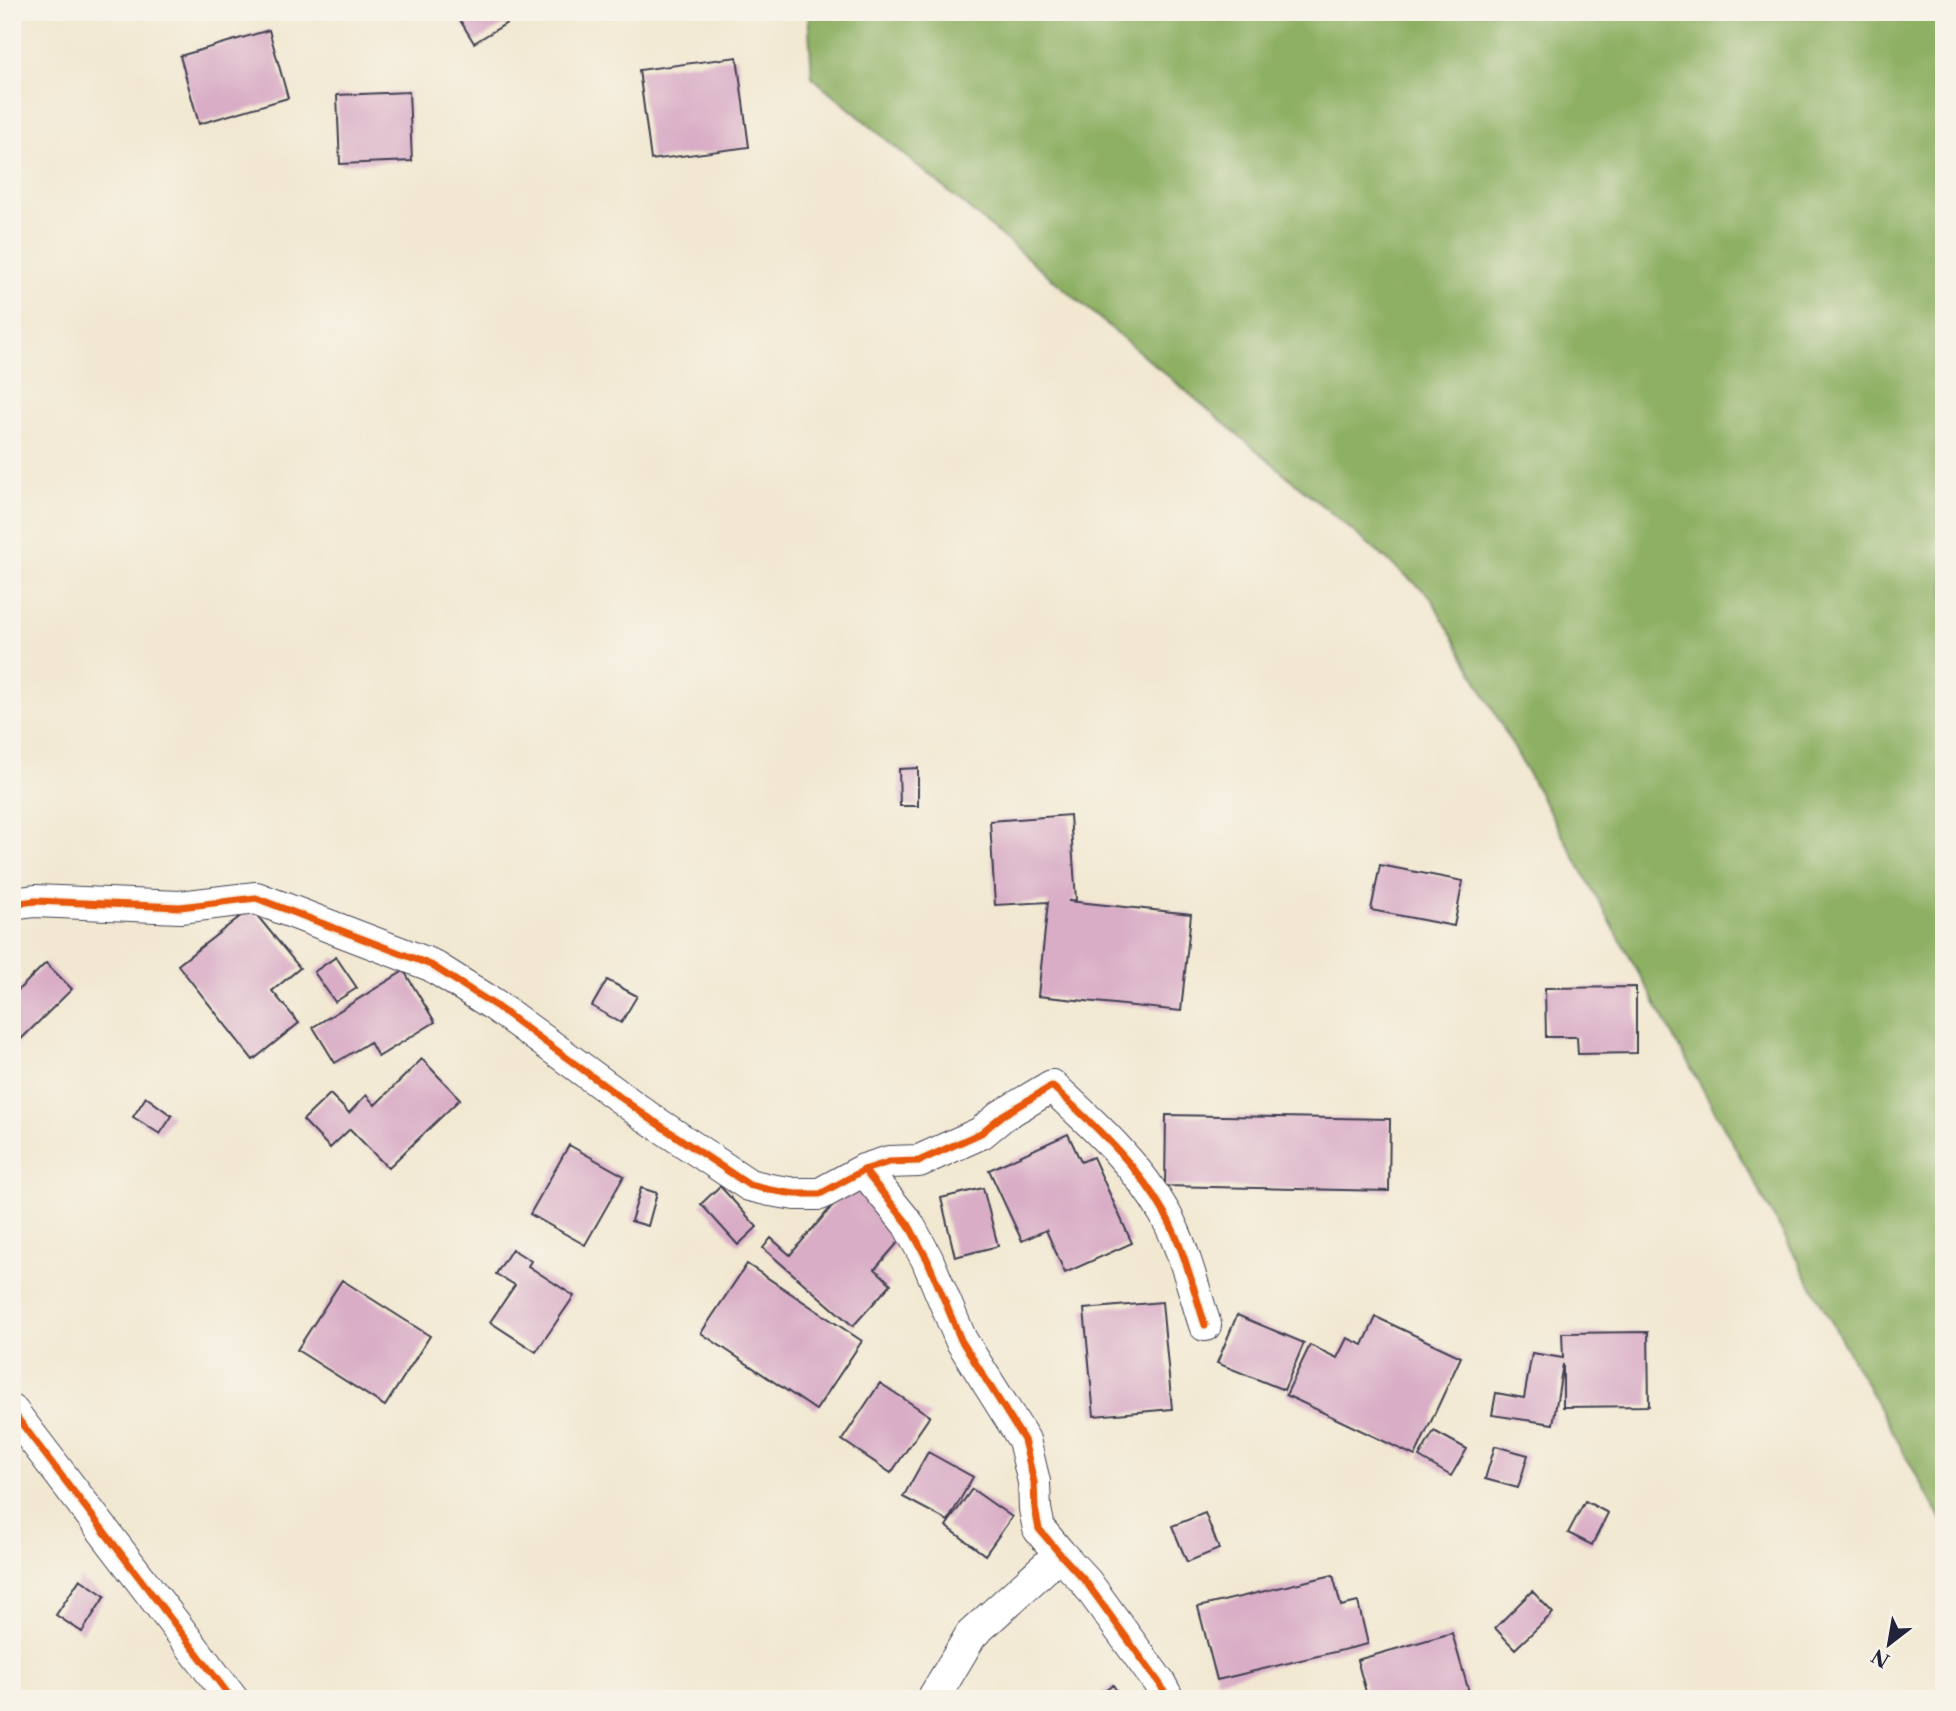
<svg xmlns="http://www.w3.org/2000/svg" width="1956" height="1711" viewBox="0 0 1956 1711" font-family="'Libre Caslon Text',serif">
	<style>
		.forest { fill: #8eb063; stroke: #58694f; stroke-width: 2 }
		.building { fill: #d9adc6 }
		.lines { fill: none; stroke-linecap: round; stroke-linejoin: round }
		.minor-casing { stroke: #414052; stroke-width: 34 }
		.minor { stroke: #fff; stroke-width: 32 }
		.cycleway-casing { stroke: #f7f3e8; stroke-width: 11 }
		.cycleway { stroke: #e8590c; stroke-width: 7 }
	</style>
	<rect width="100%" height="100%" fill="#f7f3e8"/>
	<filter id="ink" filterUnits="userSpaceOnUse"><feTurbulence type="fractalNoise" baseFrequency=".0143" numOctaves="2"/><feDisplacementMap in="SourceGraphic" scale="14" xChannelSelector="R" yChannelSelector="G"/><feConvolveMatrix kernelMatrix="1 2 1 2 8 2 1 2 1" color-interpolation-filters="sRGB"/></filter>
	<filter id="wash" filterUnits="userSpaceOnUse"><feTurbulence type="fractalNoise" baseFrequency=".00686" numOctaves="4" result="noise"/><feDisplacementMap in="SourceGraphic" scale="28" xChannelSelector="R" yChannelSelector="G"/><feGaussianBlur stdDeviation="1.57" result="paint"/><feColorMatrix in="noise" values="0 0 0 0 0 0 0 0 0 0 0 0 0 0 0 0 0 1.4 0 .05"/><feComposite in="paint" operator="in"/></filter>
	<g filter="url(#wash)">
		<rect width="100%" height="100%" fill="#f2e8d1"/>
		<path class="forest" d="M808 12H1944V1525L1430 596 812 77Z"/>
		<g id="blocks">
			<path class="building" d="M455 12H525L474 43Z
				M269 30 288 98 199 124 180 56Z
				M737 57 749 147 651 160 639 70Z
				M409 92 412 161 340 164 337 95Z
				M918 768V806H900L899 769Z
				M1070 815 1076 900 1068 901 1191 914 1181 1011 1038 996 1048 902 995 905 990 821Z
				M1380 865 1463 881 1454 926 1371 910Z
				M251 908 300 968 272 991 299 1023 253 1060 178 965Z
				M336 957 357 988 335 1002 314 972Z
				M46 963 72 989 12 1048V996Z
				M404 971 435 1022 378 1057 370 1042 335 1063 313 1027Z
				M607 980 637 996 621 1023 592 1006Z
				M1636 987V1053L1578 1054 1577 1037H1546L1545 988Z
				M422 1059 460 1099 388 1168 350 1129 330 1148 303 1120 330 1094 349 1113 366 1095 375 1105Z
				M146 1097 172 1116 160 1134 133 1117Z
				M1166 1115 1390 1119 1389 1191 1165 1186Z
				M1068 1134 1081 1162 1093 1157 1132 1243 1065 1273 1046 1230 1022 1241 989 1170Z
				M569 1145 624 1176 585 1245 530 1214Z
				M852 1183 908 1231 875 1269 891 1284 853 1326 763 1248 771 1238 790 1255Z
				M720 1186 757 1227 738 1245 701 1204Z
				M641 1188 657 1193 648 1226 631 1221Z
				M983 1188 998 1246 955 1257 941 1198Z
				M512 1249 531 1261 528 1266 574 1296 536 1352 490 1322 515 1285 496 1274Z
				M747 1264 862 1341 816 1410 701 1333Z
				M342 1280 430 1336 385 1406 297 1350Z
				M1162 1302 1172 1409 1094 1416 1084 1309Z
				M1237 1315 1304 1343 1284 1390 1217 1363Z
				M1376 1317 1461 1357 1415 1456 1286 1395 1310 1345 1337 1358 1347 1338 1363 1345Z
				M1648 1332 1649 1406 1563 1407V1364L1553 1424 1492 1415 1496 1393 1524 1398 1532 1353 1563 1358 1562 1333Z
				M880 1383 930 1416 891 1473 842 1440Z
				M1434 1431 1467 1449 1451 1476 1419 1457Z
				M1495 1446 1528 1455 1518 1488 1485 1479Z
				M928 1452 973 1477 948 1521 903 1497Z
				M972 1489 1012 1517 985 1555 946 1526Z
				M1585 1501 1608 1513 1592 1545 1568 1533Z
				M1205 1513 1219 1549 1187 1562 1172 1526Z
				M1333 1575 1341 1606 1358 1602 1368 1644 1217 1680 1198 1607Z
				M80 1579 105 1596 82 1632 56 1615Z
				M1532 1591 1553 1613 1515 1649 1495 1628Z
				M1452 1633 1471 1699H1368L1357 1660Z
				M1113 1685 1122 1699H1094Z"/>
		</g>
	</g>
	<g filter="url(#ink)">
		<use href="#blocks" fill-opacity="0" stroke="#414052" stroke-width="2"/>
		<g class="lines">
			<defs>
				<path id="minor" d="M12 904 35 901 180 907 256 898 431 965 496 1006 646 1116 749 1185 770 1190 795 1194H820L864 1170 889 1162 919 1161 981 1133 1003 1115 1052 1086C1094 1125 1137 1164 1165 1214 1184 1248 1193 1288 1205 1325
					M864 1170 908 1224 927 1259 961 1340 1024 1440 1034 1482 1035 1509 1039 1529 1060 1554 1086 1582 1160 1684 1168 1699
					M12 1411 232 1699
					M933 1699 971 1635 1060 1554"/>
			</defs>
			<use href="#minor" class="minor-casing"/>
			<use href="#minor" class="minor"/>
			<defs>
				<path id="cycleway" d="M12 904 35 901 180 907 256 898 431 965 496 1006 646 1116 749 1185 770 1190 795 1194H820L864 1170 889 1162 919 1161 981 1133 1003 1115 1052 1086C1094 1125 1137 1164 1165 1214 1184 1248 1193 1288 1205 1325
					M864 1170 908 1224 927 1259 961 1340 1024 1440 1034 1482 1035 1509 1039 1529 1060 1554 1086 1582 1160 1684 1168 1699
					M12 1411 232 1699"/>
			</defs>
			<use href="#cycleway" class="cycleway-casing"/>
			<use href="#cycleway" class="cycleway"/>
		</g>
	</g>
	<rect width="1956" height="1711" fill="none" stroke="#f7f3e8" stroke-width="42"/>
	<g transform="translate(1889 1644) rotate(211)" stroke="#f7f3e8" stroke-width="5" paint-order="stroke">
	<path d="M0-5L12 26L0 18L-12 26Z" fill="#22223b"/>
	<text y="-10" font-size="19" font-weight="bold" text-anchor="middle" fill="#22223b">N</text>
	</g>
</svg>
